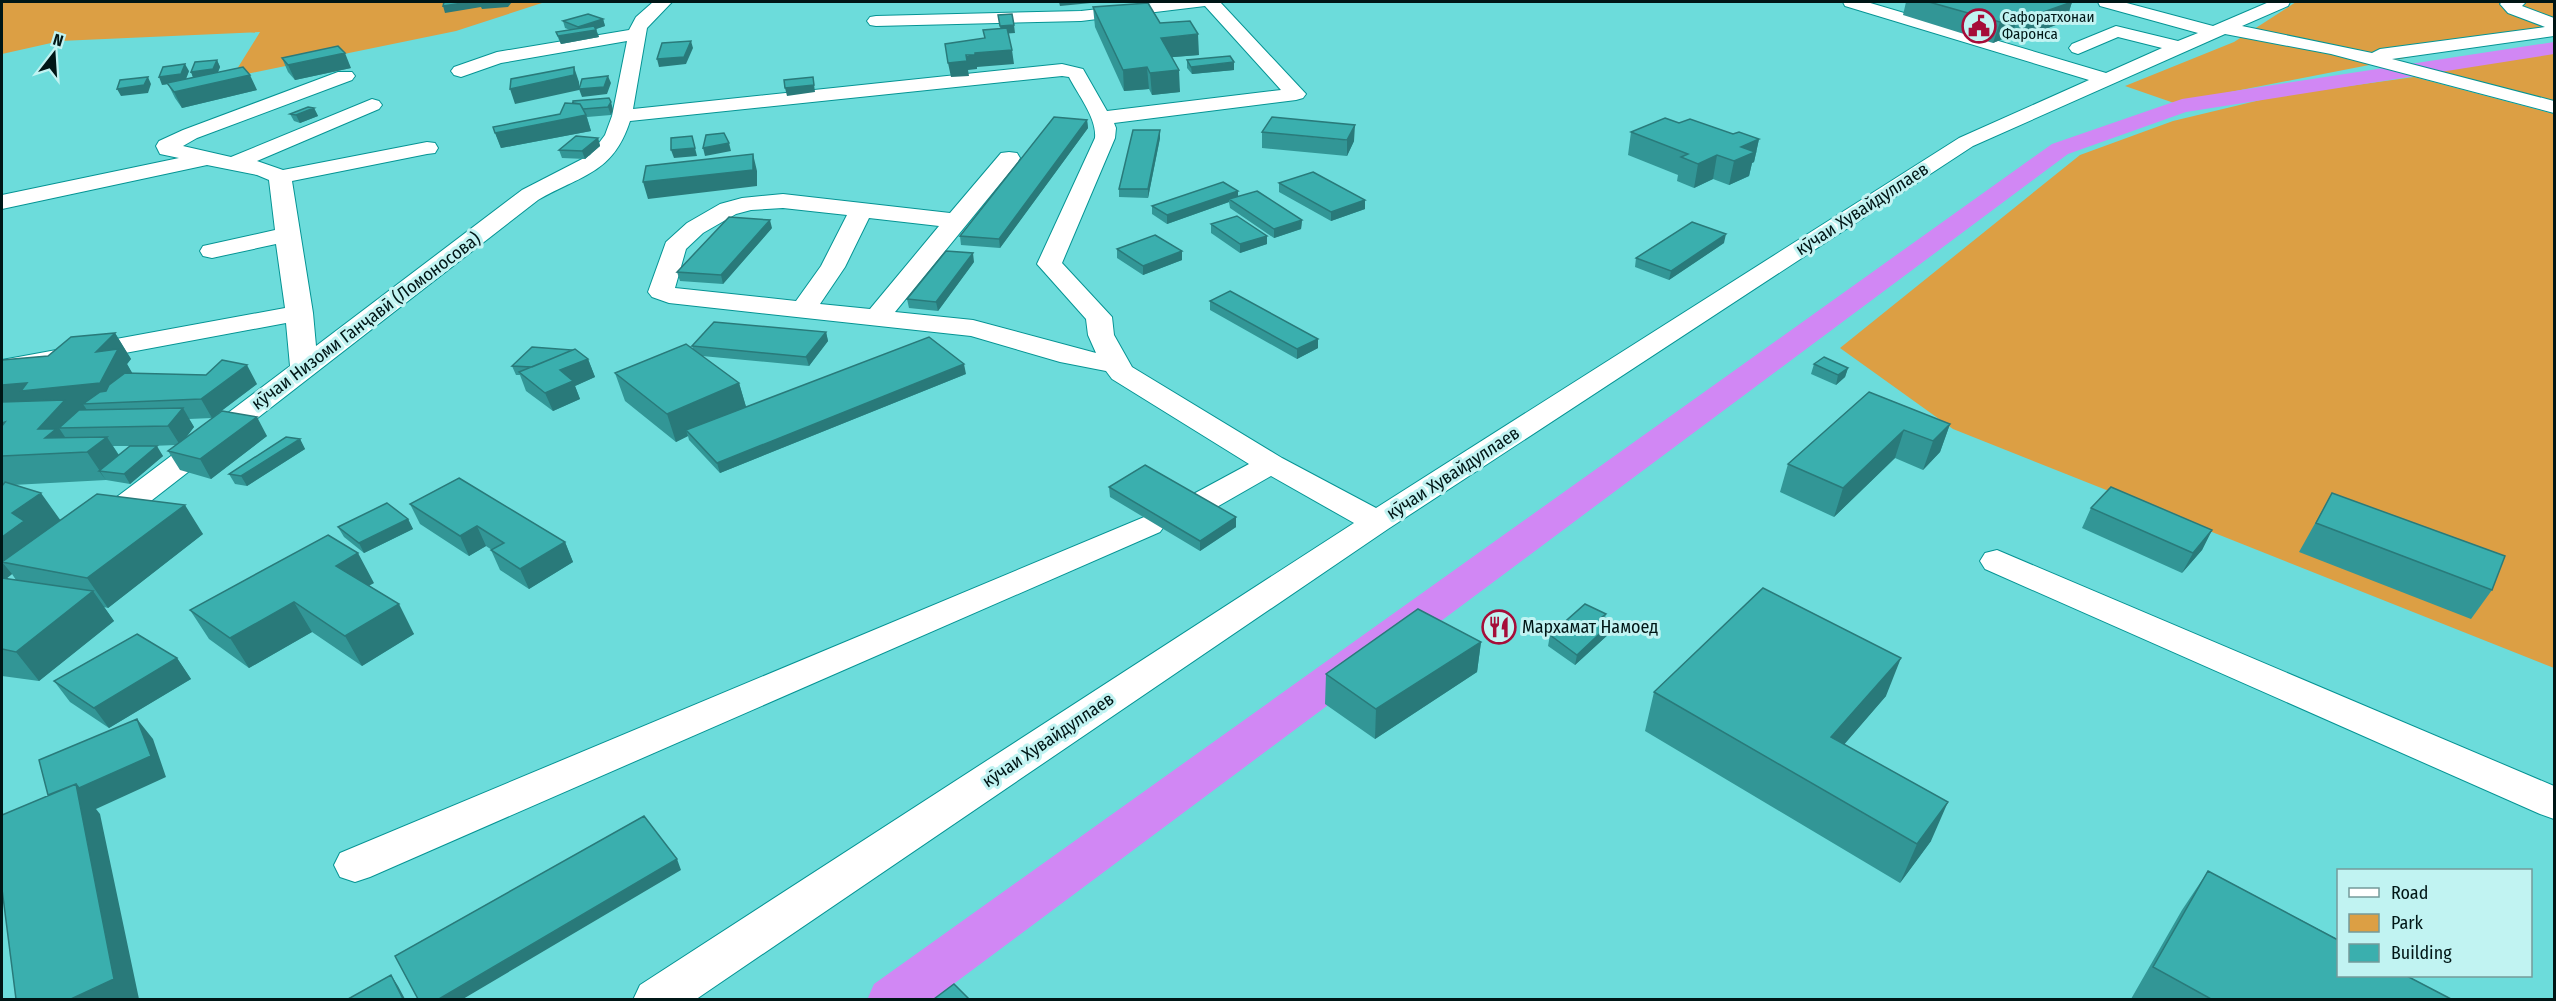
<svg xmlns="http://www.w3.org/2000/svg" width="2556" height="1001" viewBox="0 0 2556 1001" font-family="'Fira Sans Condensed',sans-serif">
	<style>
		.green { fill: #dc9f44 }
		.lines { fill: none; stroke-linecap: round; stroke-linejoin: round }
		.canal { fill: #d187f4; fill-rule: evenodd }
		.minor-casing { stroke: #059494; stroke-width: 2 }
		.minor { fill: #fff; fill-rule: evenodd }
		.wall { fill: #329696; fill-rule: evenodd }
		.shaded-wall { fill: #297a7a }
		.building { fill: #3aafae; stroke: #297a7a; stroke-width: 1.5 }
		.labels { text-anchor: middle; stroke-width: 6; stroke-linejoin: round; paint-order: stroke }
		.far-poi-label { font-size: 15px; fill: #001616; stroke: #c1f3f2; text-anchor: start }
		.street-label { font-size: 18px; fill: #001616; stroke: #c1f3f2 }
		.poi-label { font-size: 18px; fill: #001616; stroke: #c1f3f2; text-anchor: start }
	</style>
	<rect width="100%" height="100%" fill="#6cdcdb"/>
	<path class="green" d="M2 2H545L456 31 232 77 260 32 60 41 2 54Z
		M2296 2H2554V29L2174 103 2125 86 2234 42Z
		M2554 43V107L2403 66Z
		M2414 77 2554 114V668L1953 429 1840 348 2080 155 2173 121 2277 96Z"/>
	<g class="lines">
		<path class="canal" d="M2554 42V54L2186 112 2068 154 932 1000H867L874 984 2052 144 2182 99Z"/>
		<defs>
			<path id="minor" d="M653 2H672L647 28 633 109 1062 64 1083 69 1107 111 1281 90 1205 6 1081 21 876 26 870 25 867 21 870 17 876 16 1081 11 1161 2H1220L1306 94 1303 98 1296 100 1114 123 1116 128 1115 138 1062 263 1112 317 1114 335 1132 367 1282 458 1376 508 1959 138 2089 80 1845 6 1843 2H1867L2106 73 2162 48 2118 37 2078 54 2072 52 2069 48 2072 44 2116 26 2178 41 2198 33 2100 6 2098 2H2123L2213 26 2269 2H2290L2288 6 2242 26 2372 53 2380 49 2545 27 2508 13 2500 4 2502 2H2526L2522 6 2554 18V36L2392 59 2554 101V113L2331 54 2225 34 1973 146 1388 529 695 1000H633L640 985 1354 523 1271 476 1208 512 1197 515 1186 512 1181 505 1186 498 1249 464 1112 379 1106 371 1060 362 971 336 669 303 652 297 648 292 666 242 687 223 720 204 742 198 783 194 950 213 1001 153 1009 152 1017 153 1020 158 1017 163 895 312 973 320 1096 353 1088 335 1086 319 1037 264 1095 138C1097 118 1078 95 1069 77L1062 76 630 121C613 174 581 175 538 200L111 532 100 535 89 532 84 525 89 518 290 366 286 323 2 376V360L285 308 276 244 212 258 203 256 200 251 203 246 275 230 269 180 257 175 207 165 2 209V195L179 158 160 154 156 146 159 141 183 130 338 72H352L355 76 352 80 197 138 183 146 231 157 372 99 379 101 382 105 379 109 257 161 283 170 427 142 435 143 438 148 435 153 427 154 292 181 313 313 316 346 522 190 590 155 605 135 612 116 627 41 501 63 461 77 454 75 451 71 454 67 497 52 629 30 636 17ZM783 208 847 215 821 266 796 301 675 288 686 249 703 233 736 214 751 210ZM869 218 939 226 870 309 820 304 845 267Z
				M1149 515 1160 518 1165 525 1160 532 370 877 355 882 340 877 334 865 340 853Z
				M1997 550 2554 786V819L2540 814 1985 569 1980 561 1985 553Z"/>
		</defs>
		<use href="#minor" class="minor-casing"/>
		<use href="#minor" class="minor"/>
	</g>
	<path class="wall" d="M1906 2H2072L2066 21 2022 38 2012 35 1993 43 1903 15Z
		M1093 7 1160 23 1199 55 1172 57 1180 92 1152 95 1149 89 1124 91 1095 27Z
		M603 19 605 26 596 29 599 37 561 44 559 40 556 32 570 30 565 28 563 21Z
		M282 58 351 68 295 80 288 72Z
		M217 60 220 67 218 72 257 90 182 108 175 98 168 84 162 85 189 71 186 79 193 77 191 72Z
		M1187 60 1234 70 1192 74 1187 68Z
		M609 98 613 110 611 115 587 117 591 131 501 148 493 127 560 114 573 103Z
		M314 108 318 116 300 123 294 121 290 114Z
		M1087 120 1088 128 1000 248 961 245 960 236Z
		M1679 123 1759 139 1754 162 1752 163 1749 176 1729 185 1713 179 1694 188 1677 181 1678 175 1628 155 1631 132Z
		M1160 130V138L1148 198 1119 197V189Z
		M1262 132 1354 141 1347 156 1262 148Z
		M598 138 600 146 585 159 562 158 559 150Z
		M1279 183 1365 209 1331 221 1279 192Z
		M1238 197 1302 220 1301 229 1274 238 1230 208 1229 202 1167 224 1152 214V206Z
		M1211 224 1267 244 1240 253 1211 233Z
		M772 228 723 284 680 281 677 272Z
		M1724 243 1669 280 1635 267 1636 258Z
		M1117 249 1182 260 1143 275 1117 258Z
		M974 262 938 311 909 308 907 299Z
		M1210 301 1318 339V348L1297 359 1210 310Z
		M826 332 828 341 809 366 702 356 739 383 746 407 966 374 720 473 689 440 688 436 676 442 625 401 615 373 693 349 692 346Z
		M115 333 131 359 127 364 132 373 257 384 216 415 267 436 211 479 180 470 168 451 176 445 151 446 163 456 130 484 106 480 13 485 60 520 147 500 203 534 108 608 104 607 114 621 39 681 2 676V360L48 356ZM212 418 185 439 194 427 189 419ZM113 446H130L119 455ZM12 574 16 580 6 579Z
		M572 350 588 359 595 377 575 386 580 399 553 411 526 391 520 375H516L512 366Z
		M1814 364 1848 368 1845 377 1836 385 1811 374Z
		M1869 392 1950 424 1940 452 1923 470 1895 458 1834 517 1780 492 1788 464Z
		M300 439 305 449 247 486 235 484 229 474Z
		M1109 487 1236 527 1200 551 1110 497Z
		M2332 493 2492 590 2471 619 2299 552Z
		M410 504 565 542 573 562 529 589 500 570 491 550H492L486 546 469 556 420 524Z
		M2091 508 2212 530 2202 550 2182 573 2082 528Z
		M408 519 413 529 364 553 344 537 338 527Z
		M374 583 369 585 414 634 362 666 312 632 249 668 209 639 190 610Z
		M1606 614 1605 618 1613 621 1611 632 1575 665 1548 646 1550 635Z
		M1481 642 1477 672 1375 739 1325 704 1326 674Z
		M177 658 191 679 109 728 70 702 54 681Z
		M1654 692 1886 696 1844 744 1931 841 1900 883 1645 731Z
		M2208 871 2451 999H2131L2182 910Z"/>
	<path class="shaded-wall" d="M469 2H512L508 7 482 9 481 7 445 13 443 6Z
		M1059 2H1091V3L1060 6Z
		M2072 2 2066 21 2022 38 2029 17Z
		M2019 14 2012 35 1993 43 2000 22Z
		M603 19 605 26 587 32 596 30 599 37 561 44 558 36 580 33 578 27Z
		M1014 25 1015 33 1001 34 1000 26Z
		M1198 34 1199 55 1162 58 1161 38Z
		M691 41 693 48 686 64 659 67 657 59Z
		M1012 50 1014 64 977 67V69L968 70 969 76 951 77 948 63 975 53Z
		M345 53 351 68 295 80 288 65Z
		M217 60 220 67 216 77 194 80 191 72Z
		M1234 62V70L1192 74 1191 67Z
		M185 64 189 71 185 81 162 85 159 77Z
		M574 67 579 82V90L515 104 510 89Z
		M1147 67 1149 89 1124 91 1123 70Z
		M1179 70 1180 92 1152 95 1150 73Z
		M250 75 257 90 182 108 174 92Z
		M608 76 611 83 607 94 582 97 579 89Z
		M148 77 151 84 148 93 121 96 117 89Z
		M813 77 815 92 787 96 785 88Z
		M611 102 613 110 611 115 608 107Z
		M314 108 318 116 300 123 296 115Z
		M586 115 591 131 501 148 495 133Z
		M1087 120 1088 128 1000 248 999 239Z
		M1355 125 1354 141 1347 156V140Z
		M1160 130V138L1148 198V189Z
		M692 136 697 156 674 158 671 150Z
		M598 138 600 146 585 159 582 151Z
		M1759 139 1754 162 1752 163 1749 176 1729 185 1734 161 1741 147Z
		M729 143 731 151 705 156 703 148Z
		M753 154 757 171V186L648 199 643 182Z
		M1717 155 1713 179 1694 188 1698 164Z
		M1238 191V199H1229V202L1167 224V215Z
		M1365 200V209L1331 221V212Z
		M770 220 772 228 723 284 721 275Z
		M1302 220 1301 229 1274 238V229Z
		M1726 234 1724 243 1669 280 1671 271Z
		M1267 236V244L1240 253V244Z
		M1182 251V260L1143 275V266Z
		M973 253 974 262 938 311 936 302Z
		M826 332 828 341 809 366 806 357Z
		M115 333 131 359 127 364 134 376 83 404 89 413 59 428 69 443 72 453 2 415V385L96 352Z
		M1318 339V348L1297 359V349Z
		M575 359H588L595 377 575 386 580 399 553 411 545 393 552 369Z
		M964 364 966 374 720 473 717 463Z
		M247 365 257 384 212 418 201 399Z
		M1848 368 1845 377 1836 385 1838 375Z
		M739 383 747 410 686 430 688 436 676 442 667 414Z
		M183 408 194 427 180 445 168 426Z
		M257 417 267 436 211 479 200 459Z
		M1950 424 1940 452 1923 470 1933 441Z
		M1904 430 1895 458 1834 517 1843 488Z
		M107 437 125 465 99 471 106 480 87 452Z
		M300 439 305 449 247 486 241 476Z
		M157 446 163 456 130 484 124 474Z
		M41 493 61 521 2 562 12 574 2 582V537L12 513Z
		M185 505 203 534 108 608 87 578Z
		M1236 517V527L1200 551V541Z
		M408 519 413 529 364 553 359 543Z
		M477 526 486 546 469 556 460 536Z
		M2212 530 2202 550 2182 573 2193 553Z
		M565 542 573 562 529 589 520 569Z
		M358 553 374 583 352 595 336 566Z
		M93 591 114 621 39 681 16 652Z
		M294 602 312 632 249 668 230 638Z
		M399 604 414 634 362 666 345 636Z
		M1613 621 1611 632 1575 665 1577 655Z
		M1481 642 1477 672 1375 739 1376 709Z
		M177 658 191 679 109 728 94 708Z
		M1901 658 1886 696 1817 776 1831 737Z
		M137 719 153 739 166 777 96 809 100 814 139 999H71L76 784Z
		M1948 802 1931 841 1900 883 1917 844Z
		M677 859 681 870 463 999H439Z
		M391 975 398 986 405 999H403Z"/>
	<path class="building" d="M444 2H469L443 6Z
		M1929 2H2072L2029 17 2019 14 2000 22Z
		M1148 3 1160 23 1190 21 1198 34 1161 38 1179 70 1150 73 1147 67 1123 70 1093 7Z
		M588 14 603 19 578 27 563 21Z
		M1012 14 1014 25 1000 26 998 15Z
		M594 26 596 30 558 36 556 32Z
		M1007 28 1012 50 975 53V55H966L967 61 948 63 945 44 985 38 983 30Z
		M691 41 684 57 657 59 662 43Z
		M338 46 345 53 288 65 282 58Z
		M1230 56 1234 62 1191 67 1187 60Z
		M217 60 213 69 191 72 195 62Z
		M185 64 181 74 159 77 163 67Z
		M243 67 250 75 174 92 167 83Z
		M574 67V75L510 89 511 79Z
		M608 76 604 87 579 89 582 79Z
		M148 77 144 85 117 89 120 80Z
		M813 77 814 85 785 88 784 80Z
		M609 98 611 102 608 107 583 109 580 104 573 103V101Z
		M565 103 580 104 586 115 495 133 493 127 560 114Z
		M308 107 314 108 296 115 290 114Z
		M1054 117 1087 120 999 239 960 236Z
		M1272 117 1355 125 1347 140 1262 132Z
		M1665 118 1679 123 1690 119 1733 134 1739 132 1759 139 1741 147 1755 152 1734 161 1717 155 1698 164 1681 157 1688 154 1631 132Z
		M1133 130H1160L1148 189H1119Z
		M724 133 729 143 703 148 706 135Z
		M576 136 598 138 582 151 559 150Z
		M692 136 695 148 671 150V138Z
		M753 154V170L643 182 646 166Z
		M1313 172 1365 200 1331 212 1279 183Z
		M1223 182 1238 191 1167 215 1152 206Z
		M1257 191 1302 220 1274 229 1229 199Z
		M1237 216 1267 236 1240 244 1211 224Z
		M729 217 770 220 721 275 677 272Z
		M1692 222 1726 234 1671 271 1636 258Z
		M1155 235 1182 251 1143 266 1117 249Z
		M946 251 973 253 936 302 907 299Z
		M1230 291 1318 339 1297 349 1210 301Z
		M714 322 826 332 806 357 692 346Z
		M115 333 96 352 118 349 100 383 21 391 27 383 2 385V360L48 356 71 337Z
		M929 337 964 364 717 463 686 430Z
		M686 344 739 383 667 414 615 373Z
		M532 347 572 350 570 351 532 367 512 366Z
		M575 349 588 359 560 370 573 381 545 393 519 372Z
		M1824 357 1848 368 1838 375 1814 364Z
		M222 360 247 365 201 399 83 404 100 392 106 391 109 385 125 373 206 375Z
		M1869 392 1950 424 1933 441 1904 430 1843 488 1788 464Z
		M65 400 38 429H56L45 438 107 437 87 452 2 456V426L5 422 2 423V402Z
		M183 408 168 426 59 428 79 410Z
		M222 411 257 417 200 459 168 451Z
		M286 437 300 439 241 476 229 474Z
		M130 446H157L124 474 99 471Z
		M1145 465 1236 517 1200 541 1109 487Z
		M459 478 565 542 520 569 491 550 504 543 477 526 460 536 410 504Z
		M5 482 41 493 12 513 24 521 2 537V486Z
		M2111 487 2212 530 2193 553 2091 508Z
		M2332 493 2505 556 2492 590 2316 523Z
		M97 494 185 505 87 578 2 562Z
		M387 503 408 519 359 543 338 527Z
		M328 535 358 553 336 566 399 604 345 636 294 602 230 638 190 610Z
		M2 578 93 591 16 652 2 649Z
		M1763 588 1901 658 1831 737 1948 802 1917 844 1654 692Z
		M1585 604 1606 614 1602 617 1613 621 1577 655 1550 635Z
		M1418 609 1481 642 1376 709 1326 674Z
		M137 634 177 658 94 708 54 681Z
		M137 719 151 756 79 788 76 784 48 795 39 760Z
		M76 784 114 979 71 999H16L2 889V815Z
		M644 816 677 859 439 999H418L395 956Z
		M2208 871 2338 940V975H2405L2451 999H2211L2153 967Z
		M391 975 403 999H348Z
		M954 984 969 999H934Z"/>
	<defs>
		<symbol id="civic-ring" viewBox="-11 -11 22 22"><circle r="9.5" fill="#c1f3f2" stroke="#a60d39" stroke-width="1.5"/><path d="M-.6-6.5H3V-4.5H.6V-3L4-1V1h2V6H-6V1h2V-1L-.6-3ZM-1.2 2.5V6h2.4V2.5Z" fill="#a60d39"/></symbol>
		<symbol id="restaurant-ring" viewBox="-11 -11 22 22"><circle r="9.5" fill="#c1f3f2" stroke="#a60d39" stroke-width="1.5"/><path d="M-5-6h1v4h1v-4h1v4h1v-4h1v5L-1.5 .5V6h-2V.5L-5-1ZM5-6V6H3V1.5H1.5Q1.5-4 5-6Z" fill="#a60d39"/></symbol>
	</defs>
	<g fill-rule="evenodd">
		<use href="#civic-ring" x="1960" y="7" width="38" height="38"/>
		<use href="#restaurant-ring" x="1480" y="608" width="38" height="38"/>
	</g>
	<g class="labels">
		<g class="far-poi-label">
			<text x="2002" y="22">Сафоратхонаи<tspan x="2002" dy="17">Фаронса</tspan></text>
		</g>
		<g class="street-label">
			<text transform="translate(1862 209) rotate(-33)" y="6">кӯчаи Хувайдуллаев</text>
			<text transform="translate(366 321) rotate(-37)" y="6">кӯчаи Низоми Ганҷавӣ (Ломоносова)</text>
			<text transform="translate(1453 473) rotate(-33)" y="6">кӯчаи Хувайдуллаев</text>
			<text transform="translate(1048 740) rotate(-34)" y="6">кӯчаи Хувайдуллаев</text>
		</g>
		<g class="poi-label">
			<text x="1522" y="633">Мархамат Намоед</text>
		</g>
	</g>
	<rect width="2556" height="1001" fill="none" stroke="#001616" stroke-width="6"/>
	<rect x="2337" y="869" width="195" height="108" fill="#c1f3f2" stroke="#749b9a" stroke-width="1.5"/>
	<rect x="2349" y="888" width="30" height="9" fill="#ffffff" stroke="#749b9a" stroke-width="1.5"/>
	<text x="2391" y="899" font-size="18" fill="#001616">Road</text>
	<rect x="2349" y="914" width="30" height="18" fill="#dc9f44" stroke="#749b9a" stroke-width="1.5"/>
	<text x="2391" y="929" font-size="18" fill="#001616">Park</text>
	<rect x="2349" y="944" width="30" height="18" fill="#3aafae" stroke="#749b9a" stroke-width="1.5"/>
	<text x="2391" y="959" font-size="18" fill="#001616">Building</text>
	<g transform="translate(54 54) rotate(17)" stroke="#c1f3f2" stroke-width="4.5" paint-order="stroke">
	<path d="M0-4.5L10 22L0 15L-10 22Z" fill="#001616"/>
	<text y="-9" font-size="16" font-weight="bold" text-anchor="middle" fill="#001616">N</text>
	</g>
</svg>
